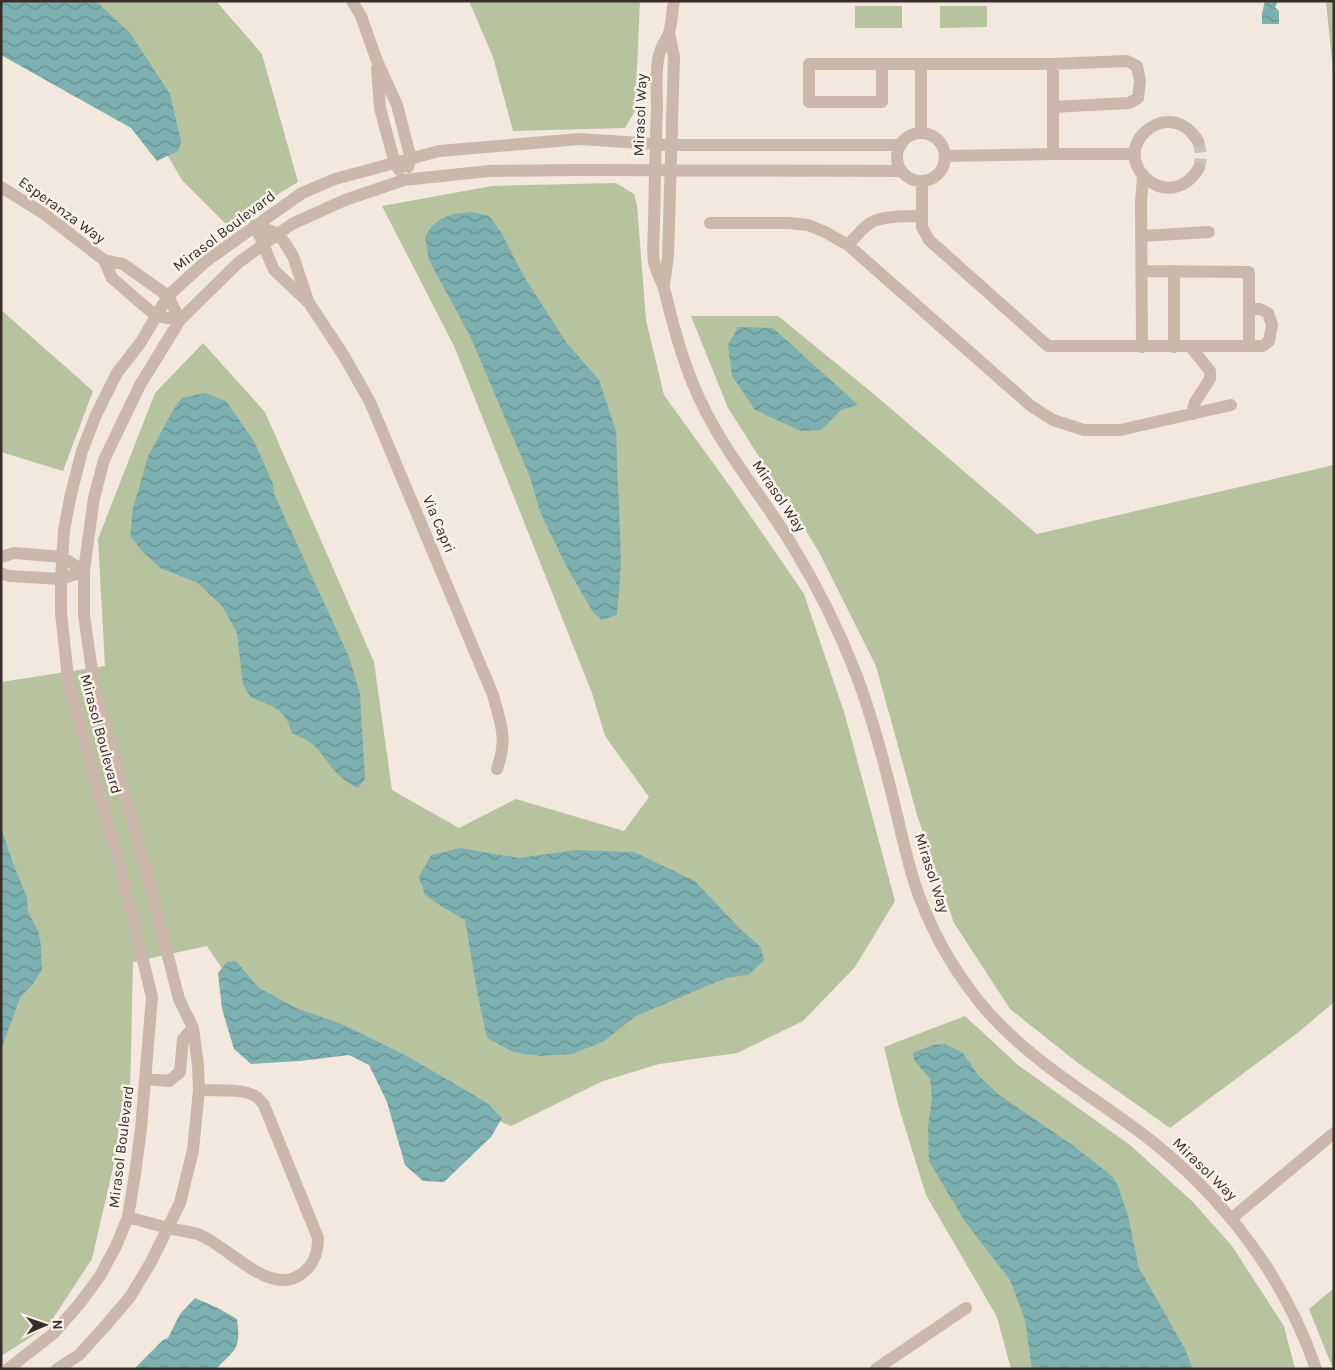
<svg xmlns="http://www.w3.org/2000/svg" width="1335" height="1370" viewBox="0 0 1335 1370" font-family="Karla,sans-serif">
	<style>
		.green { fill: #b7c29e }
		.water { fill: url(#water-waves) }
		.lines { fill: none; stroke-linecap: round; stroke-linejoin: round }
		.minor-tunnel { stroke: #cec3ba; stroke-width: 12; stroke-dasharray: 12 6; stroke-linecap: butt }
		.minor { stroke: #cbb8aa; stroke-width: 12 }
		.labels { text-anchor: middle; stroke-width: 5; stroke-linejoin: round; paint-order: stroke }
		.street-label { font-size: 15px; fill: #382d29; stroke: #faf2eb }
	</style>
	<defs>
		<pattern id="water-waves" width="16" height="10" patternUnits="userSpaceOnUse" patternTransform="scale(1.25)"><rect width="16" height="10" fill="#7db0b0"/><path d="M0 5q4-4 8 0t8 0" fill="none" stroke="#67908f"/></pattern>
	</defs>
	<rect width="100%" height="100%" fill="#f3e8de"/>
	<path class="green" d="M1 1H216L262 54 298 182 227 225 182 180 106 52Z
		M469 1H640L635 111 625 128 513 131 493 57Z
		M1326 1H1334V82Z
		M855 6H902V28H855Z
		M940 6H987V27L940 28Z
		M616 183 634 194 637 205 646 320 664 395 734 492 804 594 845 715 895 901 855 967 803 1021 737 1053 659 1064 603 1081 511 1126 458 1105 237 991 207 946 133 962 130 1094 92 1259 48 1326 1 1356V682L105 666 98 539 155 393 203 343 265 412 374 662 392 790 459 828 516 799 624 831 649 797 605 736 592 693 454 346 382 206 492 186Z
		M1 310 93 391 63 471 1 452Z
		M691 316H778L875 395 1037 534 1334 465V1002L1300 1031 1170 1128 1078 1063 1010 1009 954 923 917 815 876 666 818 550 728 408Z
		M965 1016 1018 1065 1130 1145 1193 1202 1232 1246 1284 1326 1295 1369H1011L997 1317 926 1195 899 1108 884 1047Z
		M1334 1288V1369H1333L1309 1309Z"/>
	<path class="water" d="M1 1H95L99 4 130 33 170 94 181 141 178 151 157 161 131 128 1 55Z
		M1265 1H1278L1275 7 1279 11V24H1262V13Z
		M472 212 489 216 501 232 523 275 566 342 599 380 616 431 621 562 617 615 602 620 593 612 569 571 540 512 530 477 471 338 429 260 425 237 431 227 441 219 453 214Z
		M738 327 773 328 858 405 841 410 821 430 801 431 755 410 732 376 728 345Z
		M205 393 226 401 254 441 273 484 274 494 349 657 360 694 365 779 358 788C337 779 330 764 316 747 310 741 300 737 292 733 286 710 273 705 251 698L243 684 237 633 223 607 198 583 160 568 144 553 130 536 133 509 148 456 175 407 182 398Z
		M1 828 14 866 27 897 28 912 38 931 41 946 42 970 32 985 20 998 1 1050Z
		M460 848 519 858 576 850 634 852 695 881 740 929 760 946 764 960 748 975 726 978 636 1016 604 1041 572 1054 540 1056 513 1052 487 1038 477 991 465 920 441 906 425 895 419 877 431 855Z
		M236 961 259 988 296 1008 344 1025 405 1055 487 1103 502 1118 491 1137 444 1182 423 1181 405 1165 387 1102 369 1065 349 1055 300 1061 251 1064 234 1049 222 1009 218 973 227 962Z
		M945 1044 963 1053 978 1075 998 1094 1075 1147 1112 1176 1118 1186 1128 1216 1139 1268 1184 1347 1193 1369H1032L1025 1320 1010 1280 964 1220 929 1161 928 1127 932 1098 930 1079 914 1060 913 1053 933 1045Z
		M195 1298 218 1308 237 1319C241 1349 236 1349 216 1369H134L163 1340 168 1338 180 1314Z"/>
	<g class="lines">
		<path class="minor-tunnel" d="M1198 141C1201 151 1202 158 1199 168"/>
		<path class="minor" d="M352 1 361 16 377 61 397 105 411 159 408 167
			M674 1C672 11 672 23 669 33 666 40 661 47 659 55 655 69 657 95 657 110 655 147 655 184 654 222 654 234 652 249 654 262 656 272 662 281 665 292 675 333 686 374 706 412 730 459 765 500 792 545 817 586 839 630 856 674 873 719 885 765 896 811 903 840 909 869 919 896 935 938 958 978 988 1012 1032 1062 1091 1095 1144 1135 1222 1195 1284 1275 1316 1369
			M882 64V102H809V64H1053
			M921 64V133
			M377 68 380 108 395 164 399 170
			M1053 107 1129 103 1138 98 1140 81 1137 66 1127 61 1053 64V154H1135
			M897 157a24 24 0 1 1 48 0a24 24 0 1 1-48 0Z
			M1198 141C1191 130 1182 122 1168 122 1159 122 1151 126 1144 133 1112 165 1170 216 1199 168
			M945 156 1053 154
			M922 181V227L929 240 1048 346H1249V272L1142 271
			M1 187 43 213 104 260 123 264 168 296 180 320
			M710 223H789L808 225 825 232 848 245C855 238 864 225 874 221 889 215 907 217 922 216
			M255 225 274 270 309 303 344 356 370 402 493 695C501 725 508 738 497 769
			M255 225 279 234 293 256 308 301
			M1141 236 1209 232
			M848 245 1031 406 1053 420 1084 430H1120L1231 405
			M104 260 112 278 156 316 180 320
			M664 285 668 256 674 57 669 33
			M1249 309H1260L1268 313 1272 325 1269 341 1263 346H1249
			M1190 346 1210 371V379L1195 402 1192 414
			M1142 347 1141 203 1143 177
			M1174 347V271
			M1 557 14 553 62 557 84 571
			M1 573 9 576 61 579 84 571
			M145 1079 169 1081 180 1072 183 1039 193 1028
			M128 1217C142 1221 156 1225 169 1228 179 1231 190 1231 200 1235 230 1247 271 1300 304 1272 315 1263 318 1252 318 1238L264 1105C261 1102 259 1098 255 1096 242 1088 214 1091 199 1090
			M1232 1218 1334 1133
			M8 1369 54 1333 80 1303 100 1276 116 1246 128 1217 135 1174 141 1129 152 997 120 867 69 687 61 613V579L64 530 71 494 82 451 96 415 117 373 141 342 168 296 205 262 302 193 335 179 439 151 580 139 671 145H901
			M57 1369 79 1355 107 1324 130 1297 151 1262 180 1203 193 1150 199 1090 198 1065 193 1028 179 999 143 859 94 685 84 615V571L89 534 94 498 104 460 140 385 180 320 238 263 292 224 345 200 404 180 489 171 579 170 902 171
			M876 1369 966 1308"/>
	</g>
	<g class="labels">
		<g class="street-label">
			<text transform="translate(640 115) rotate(-88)" y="5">Mirasol Way</text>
			<text transform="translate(62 210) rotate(36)" y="5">Esperanza Way</text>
			<text transform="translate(224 231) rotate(-37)" y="5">Mirasol Boulevard</text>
			<text transform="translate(779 496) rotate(56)" y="5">Mirasol Way</text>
			<text transform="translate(439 524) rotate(67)" y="5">Via Capri</text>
			<text transform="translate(101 734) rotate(75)" y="5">Mirasol Boulevard</text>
			<text transform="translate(932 873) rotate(72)" y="5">Mirasol Way</text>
			<text transform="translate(121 1147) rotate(-83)" y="5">Mirasol Boulevard</text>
			<text transform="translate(1205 1169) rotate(44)" y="5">Mirasol Way</text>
		</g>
	</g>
	<rect width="1335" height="1370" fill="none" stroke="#382d29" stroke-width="5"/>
	<g transform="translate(45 1325) rotate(88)" stroke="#faf2eb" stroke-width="4" paint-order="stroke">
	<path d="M0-4L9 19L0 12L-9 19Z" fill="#382d29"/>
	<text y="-8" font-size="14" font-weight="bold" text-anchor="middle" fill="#382d29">N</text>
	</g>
</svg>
